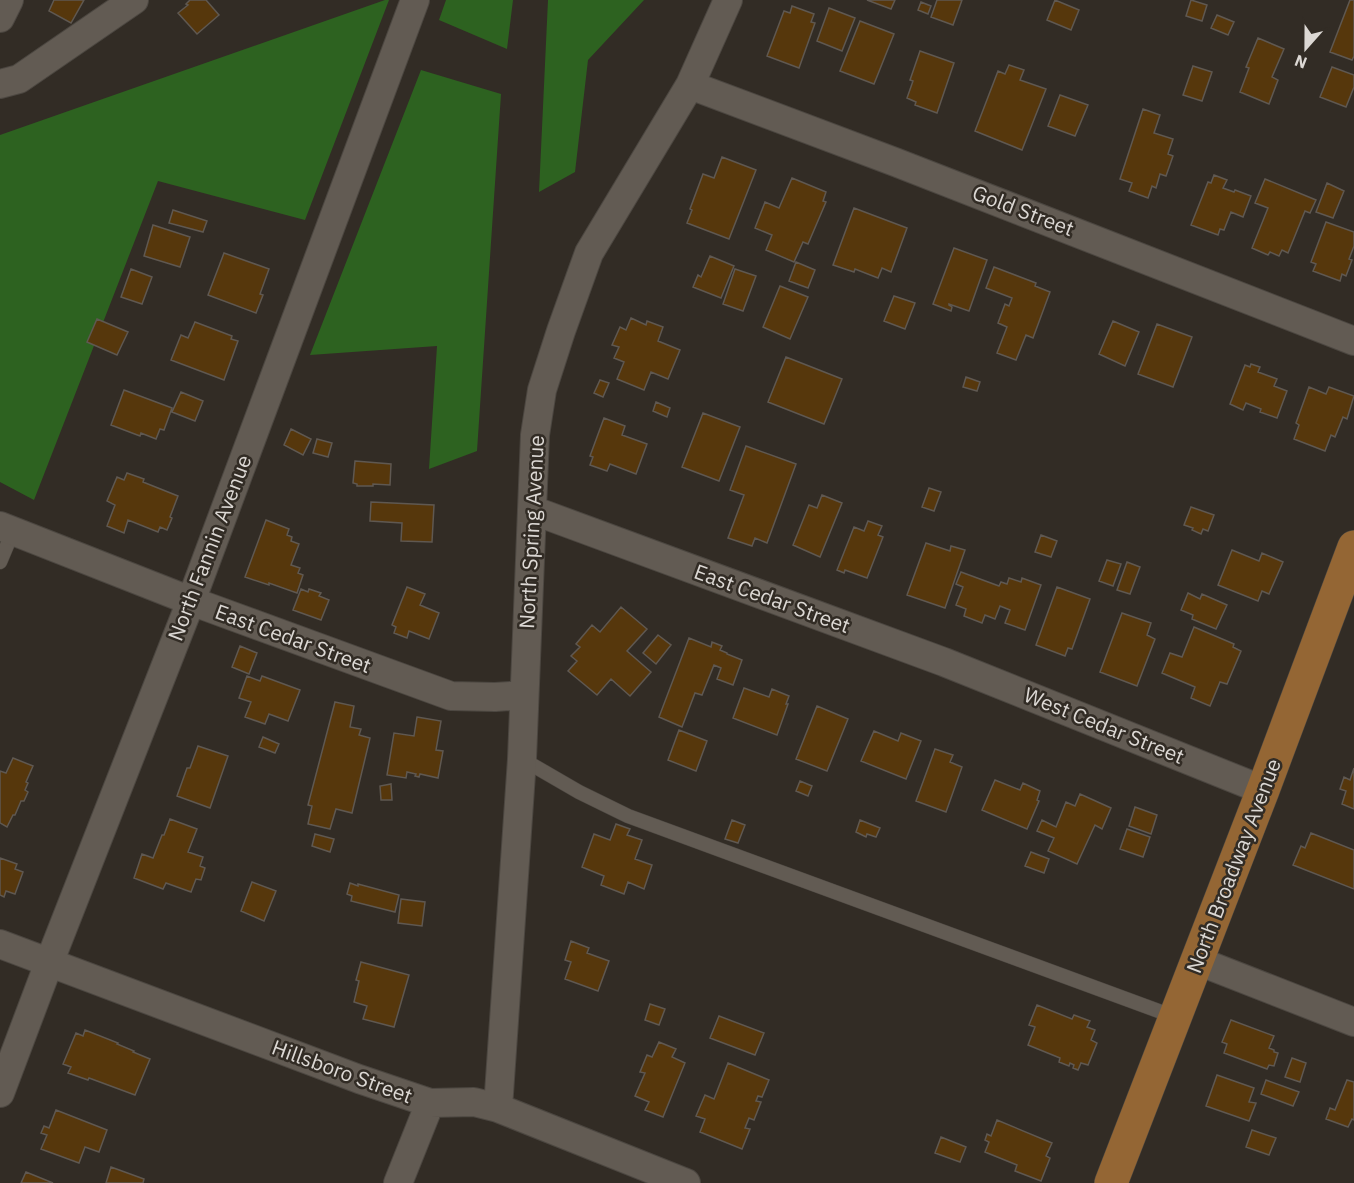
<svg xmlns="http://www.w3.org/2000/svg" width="1354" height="1183" viewBox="0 0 1354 1183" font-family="'IBM Plex Sans',sans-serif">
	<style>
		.green { fill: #2d6220 }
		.building { fill: #56370c; stroke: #5f5851; stroke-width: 1.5 }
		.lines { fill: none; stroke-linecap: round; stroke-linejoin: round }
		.lane-casing { stroke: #4c4741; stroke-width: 15 }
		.street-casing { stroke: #4c4741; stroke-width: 30 }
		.primary-casing { stroke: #4c4741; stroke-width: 34 }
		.lane { stroke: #625b53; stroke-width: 14 }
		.street { stroke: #625b53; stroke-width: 28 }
		.primary { stroke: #946634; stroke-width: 33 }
		.labels { text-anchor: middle; stroke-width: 5; stroke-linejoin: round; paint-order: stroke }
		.street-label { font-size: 21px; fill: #dcd8d4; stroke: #322c25 }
	</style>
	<rect width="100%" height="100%" fill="#322c25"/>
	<path class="green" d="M385 0H389L305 220 158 181 34 500 0 482V135Z
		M446 0H513L507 49 439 20Z
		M548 0H644L588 60 575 172 539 192Z
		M421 70 501 94 477 451 429 469 437 346 310 355Z"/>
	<path class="building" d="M54 0H84L71 23 49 11Z
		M190 0H206L219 15 197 34 178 13 188 5 186 4Z
		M867 0H895L891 9Z
		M937 0H962L953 25 931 17Z
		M1055 0 1079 10 1071 30 1047 20Z
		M1191 0 1207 5 1202 21 1186 16Z
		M1350 0H1354V56L1352 60 1330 52Z
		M921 2 931 6 928 14 918 10Z
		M792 6 814 14 811 22 815 23 799 68 767 56 784 11 790 13Z
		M829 8 855 18 842 51 817 41Z
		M1217 15 1234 22 1228 35 1211 28Z
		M860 21 894 34 874 84 840 71Z
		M1258 38 1284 49 1272 77 1278 80 1269 104 1240 92 1249 68 1246 67Z
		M920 51 954 63 937 113 915 105 916 102 907 98 913 81 910 80Z
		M1009 65 1024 70 1020 80 1046 89 1022 150 975 131 998 71 1005 74Z
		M1193 66 1212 72 1202 101 1183 95Z
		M1332 67 1354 75V87L1346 107 1320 97Z
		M1060 95 1088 105 1075 136 1048 126Z
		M1143 109 1160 115 1154 133 1173 139 1168 154 1173 156 1166 176 1160 174 1156 188 1152 186 1148 198 1129 191 1132 183 1120 179Z
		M722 157 756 170 729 239 687 223 692 210 690 209 703 174 714 178Z
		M1214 175 1227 180 1223 188 1234 192 1235 190 1251 196 1243 217 1231 212 1224 230 1220 229 1218 235 1191 225 1208 182 1211 183Z
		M792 178 826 192 823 201 826 202 808 244 803 242 794 262 766 250 772 235 755 228 765 202 779 208Z
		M1265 179 1316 200 1310 213 1305 211 1288 253 1282 250 1279 256 1270 252 1268 255 1252 248 1268 208 1255 203Z
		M1327 183 1344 191 1333 218 1316 212Z
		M854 208 907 228 891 272 882 268 878 278 855 269 854 272 833 265Z
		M173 210 207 221 203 232 169 223Z
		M1326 222 1354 232V246L1349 259 1352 260 1346 276 1342 274 1340 281 1313 271 1316 264 1311 262Z
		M153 225 190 237 180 267 144 256Z
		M954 248 987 260 969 311 949 304V305L952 307 951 311 933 304Z
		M224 253 269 269 260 294 263 295 256 313 208 295Z
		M710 256 734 266 721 298 693 287 698 275 701 277Z
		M796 262 815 270 808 288 789 281Z
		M994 267 1036 283 1035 286 1050 292 1033 338 1026 335 1016 360 997 353 1007 327 998 323 1005 304 1009 306 1012 298 986 288Z
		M131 269 152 277 142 304 121 297Z
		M735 269 756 276 743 311 723 304Z
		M780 286 808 297 790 339 763 327Z
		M894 296 915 303 905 329 884 321Z
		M631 318 646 325 647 321 663 327 658 341 680 350 668 379 651 372 644 390 617 379 624 362 614 358 619 347 612 345 620 327 626 330Z
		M97 319 128 332 117 355 87 342Z
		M1113 321 1139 332 1125 366 1099 354Z
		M195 322 232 336 231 339 238 341 224 380 171 360 181 335 188 338Z
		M1157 324 1192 337 1173 387 1138 374Z
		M786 357 842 379 824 424 768 402Z
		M1251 364 1260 367 1258 372 1277 379 1274 386 1287 391 1277 418 1260 412 1261 409 1246 403 1243 410 1230 404 1245 365 1250 367Z
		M966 377 980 382 977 391 963 387Z
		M600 380 609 383 603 397 594 393Z
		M1309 387 1326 394 1329 387 1354 396 1347 419 1343 417 1335 437 1331 435 1325 451 1294 439 1299 425 1296 423Z
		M124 390 172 408 164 430 160 429 156 439 141 433 140 436 111 425Z
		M181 392 203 401 195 421 172 412Z
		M656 402 670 408 667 417 653 411Z
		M703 413 740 427 719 481 682 467Z
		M604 418 625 426 622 435 647 444 636 474 610 464 607 471 590 465 593 457 590 456Z
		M291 429 311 439 303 455 284 445Z
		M317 439 332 443 328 457 313 453Z
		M746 446 796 464 767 543 755 538 752 546 728 538 744 495 730 490Z
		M355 461 391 464 390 485 373 484V486H357V484L353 483Z
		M127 473 144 479 143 482 178 496 170 517 172 518 167 530 160 527 158 532 128 520 124 533 107 526 115 505 107 501 117 477 124 480Z
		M929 488 941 492 934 511 922 507Z
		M822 495 842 503 820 557 793 545 809 505 817 508Z
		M371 502 434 505 432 542 401 541 402 523 370 521Z
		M1191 507 1214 515 1208 531 1203 529 1201 534 1192 530 1193 528 1184 525Z
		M266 520 289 529 287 535 292 537 291 541 299 544 291 565 300 568 298 573 303 575 297 593 269 583V585L245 577Z
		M868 521 882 526 878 535 883 537 867 578 845 570 844 573 837 570 854 527 864 531Z
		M1041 535 1057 541 1051 557 1035 552Z
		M926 543 950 551 951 546 965 550 945 608 907 595Z
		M1232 550 1259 561 1262 553 1283 562 1269 594 1262 591 1258 601 1218 585Z
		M1107 560 1121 564 1113 586 1099 581Z
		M1127 562 1140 567 1130 594 1117 590Z
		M961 572 999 586 1001 582 1007 584 1009 578 1021 582 1022 578 1041 585 1025 630 1005 623 1010 610 1000 606 995 619 985 615 982 623 964 616 966 609 956 605 963 587 956 584Z
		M407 587 425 594 420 605 439 613 429 639 409 631 407 638 394 633 396 627 392 625Z
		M1057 587 1090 599 1072 649 1068 648 1065 656 1036 645Z
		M301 589 308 592 309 589 321 593 319 596 329 600 321 620 293 610Z
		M1188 593 1200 599 1202 594 1227 605 1216 629 1192 619 1193 615 1181 610Z
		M621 607 647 629 627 651 651 672 630 696 611 679 597 695 568 671 577 661 571 656 580 647 576 644 592 625 600 632Z
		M1122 613 1151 623 1147 635 1155 639 1137 686 1100 672Z
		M1194 627 1234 644 1233 647 1241 651 1227 684 1220 682 1210 706 1191 698 1195 687 1162 673 1170 653 1182 657Z
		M658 635 671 645 656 664 643 653Z
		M689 638 711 647 712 642 722 646 720 650 727 653V654L742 660 733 685 717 679 721 668 714 665 702 695 695 693 682 727 659 717Z
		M240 646 257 653 249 674 232 667Z
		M247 676 260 681 262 676 300 690 288 721 269 714 265 724 245 717 251 702 239 698Z
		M744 688 769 697 772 689 789 696 786 704H788L777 735 733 718Z
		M335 702 354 706 350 727 361 729 359 735 370 738 352 813 336 809 330 829 308 824 312 806 308 805Z
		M817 706 848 719 827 771 796 759Z
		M417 717 441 721 436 750 443 751 438 778 420 774 419 777 415 776 416 774 407 772 406 778 387 775 394 733 414 736Z
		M679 730 707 741 696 771 668 760Z
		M874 731 898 741 901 733 921 741 906 779 861 761Z
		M263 737 279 744 275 753 259 747Z
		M198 746 228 756 210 808 177 796 187 768H190Z
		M935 749 953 755 950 762 962 767 946 812 916 801Z
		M13 758 33 766 26 782 28 783 25 790 28 792 24 801H21L15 815H13L7 827 0 823V771L6 773Z
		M1354 768V809L1342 804 1346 791 1340 789 1344 777 1350 780Z
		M995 780 1020 790 1023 783 1040 791 1037 800 1039 801 1027 829 982 810Z
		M800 781 812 786 808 796 796 791Z
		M391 784 392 800H381L380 786Z
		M1080 794 1111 808 1102 829 1095 825 1077 864 1048 851 1054 838 1037 831 1042 820 1056 827 1066 802 1075 806Z
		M1135 807 1157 815 1151 834 1129 826Z
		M170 819 197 829 188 852 203 857 200 866 205 868 201 880 196 879 191 892 166 883 163 889 134 878 142 854 153 858 162 835H164Z
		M732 820 745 825 738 843 725 839Z
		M860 820 880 828 876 837 867 834 866 837 856 832Z
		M616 824 630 829 627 835 642 840 635 859 652 865 644 889 628 882 624 894 601 885 604 876 582 867 594 834 610 840Z
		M1127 829 1150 837 1143 857 1120 849Z
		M1311 833 1354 850V889L1293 865 1301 846 1305 848Z
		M315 834 334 839 330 852 312 846Z
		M1031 852 1049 859 1044 873 1025 866Z
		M0 858 17 864 15 869 23 872 15 894 6 891 4 897 0 895Z
		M252 882 276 891 264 921 241 911Z
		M350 883 358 886V884L399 895 395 912 351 901 352 896 347 894Z
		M401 899 425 902 422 926 398 923Z
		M571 941 589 948 587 953 609 961 598 991 565 979 571 962 565 960Z
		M361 962 409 975 394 1027 363 1019 367 1006 354 1002 359 981 356 980Z
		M650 1004 665 1009 659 1025 645 1020Z
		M1037 1005 1072 1019 1074 1015 1090 1021 1087 1027 1095 1030 1091 1040 1097 1043 1088 1065 1081 1063 1078 1070 1073 1068 1074 1065 1070 1063 1069 1066 1059 1062 1060 1058 1028 1045 1035 1027 1029 1025Z
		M719 1016 764 1033 755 1055 710 1038Z
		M1231 1020 1274 1036 1269 1048 1274 1050V1052L1278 1053 1274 1066 1269 1065 1267 1069 1224 1053 1227 1044 1222 1042Z
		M85 1030 118 1043 117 1044 134 1051 133 1052 150 1059 135 1095 89 1078 88 1080 68 1073 71 1067 63 1064 76 1033 83 1036Z
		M659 1042 676 1049 672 1057 685 1063 663 1117 645 1110 649 1102 635 1096 645 1073 640 1072 647 1055 652 1057Z
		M1292 1058 1306 1063 1300 1082 1285 1077Z
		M728 1063 769 1080 762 1097 758 1096 756 1101 761 1102 754 1120 749 1118 745 1128 750 1129 742 1149 700 1132 705 1119 696 1116 705 1095 714 1099Z
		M1217 1075 1254 1088 1249 1102 1256 1103 1249 1121 1206 1106Z
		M1266 1080 1299 1092 1293 1106 1261 1094Z
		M1347 1080 1354 1082V1120L1352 1119 1348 1127 1326 1119 1330 1108 1335 1110Z
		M56 1110 107 1130 99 1152 85 1147 79 1163 41 1149 47 1135 41 1133 44 1126 49 1128Z
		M997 1120 1052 1143 1046 1156 1050 1158 1041 1181 1015 1171 1017 1165 985 1152 989 1142 985 1140 987 1134 991 1136Z
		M1252 1130 1276 1138 1269 1155 1246 1147Z
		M941 1137 966 1147 960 1162 935 1153Z
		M111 1167 144 1179 143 1183H106Z
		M26 1172 53 1183H21Z"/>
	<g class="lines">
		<defs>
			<path id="lane" d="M0 562 13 531
				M522 759 579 792 628 816 1175 1017"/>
			<path id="street" d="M0 18 9 0
				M0 84 19 79 134 0
				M690 85 895 162 1354 341
				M532 510 944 662 1263 790
				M0 526 191 601 451 696 495 697 524 695
				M0 944 359 1079 430 1103 474 1102 498 1108 686 1183
				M1198 961 1354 1022
				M0 1093 49 963 191 601 415 0
				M498 1108 522 759 535 435 542 390 561 331 589 253 690 85 728 0
				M398 1183 430 1103"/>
			<path id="primary" d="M1111 1183 1263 790 1354 547"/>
		</defs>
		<use href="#lane" class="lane-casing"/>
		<use href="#street" class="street-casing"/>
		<use href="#primary" class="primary-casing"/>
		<use href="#lane" class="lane"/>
		<use href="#street" class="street"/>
		<use href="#primary" class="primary"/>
	</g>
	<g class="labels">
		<g class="street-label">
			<text transform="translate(1023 211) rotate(21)" y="7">Gold Street</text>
			<text transform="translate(532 532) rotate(-87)" y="7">North Spring Avenue</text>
			<text transform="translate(210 548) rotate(-69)" y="7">North Fannin Avenue</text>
			<text transform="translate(772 599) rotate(20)" y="7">East Cedar Street</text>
			<text transform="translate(293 639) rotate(20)" y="7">East Cedar Street</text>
			<text transform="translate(1104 726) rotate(22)" y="7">West Cedar Street</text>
			<text transform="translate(1234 866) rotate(-69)" y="7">North Broadway Avenue</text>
			<text transform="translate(342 1072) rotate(20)" y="7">Hillsboro Street</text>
		</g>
	</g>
	<g transform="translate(1306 48) rotate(201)" stroke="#322c25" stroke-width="4.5" paint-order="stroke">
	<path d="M0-4.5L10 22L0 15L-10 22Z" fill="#dcd8d4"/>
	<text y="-9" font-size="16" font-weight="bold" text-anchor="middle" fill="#dcd8d4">N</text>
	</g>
</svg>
